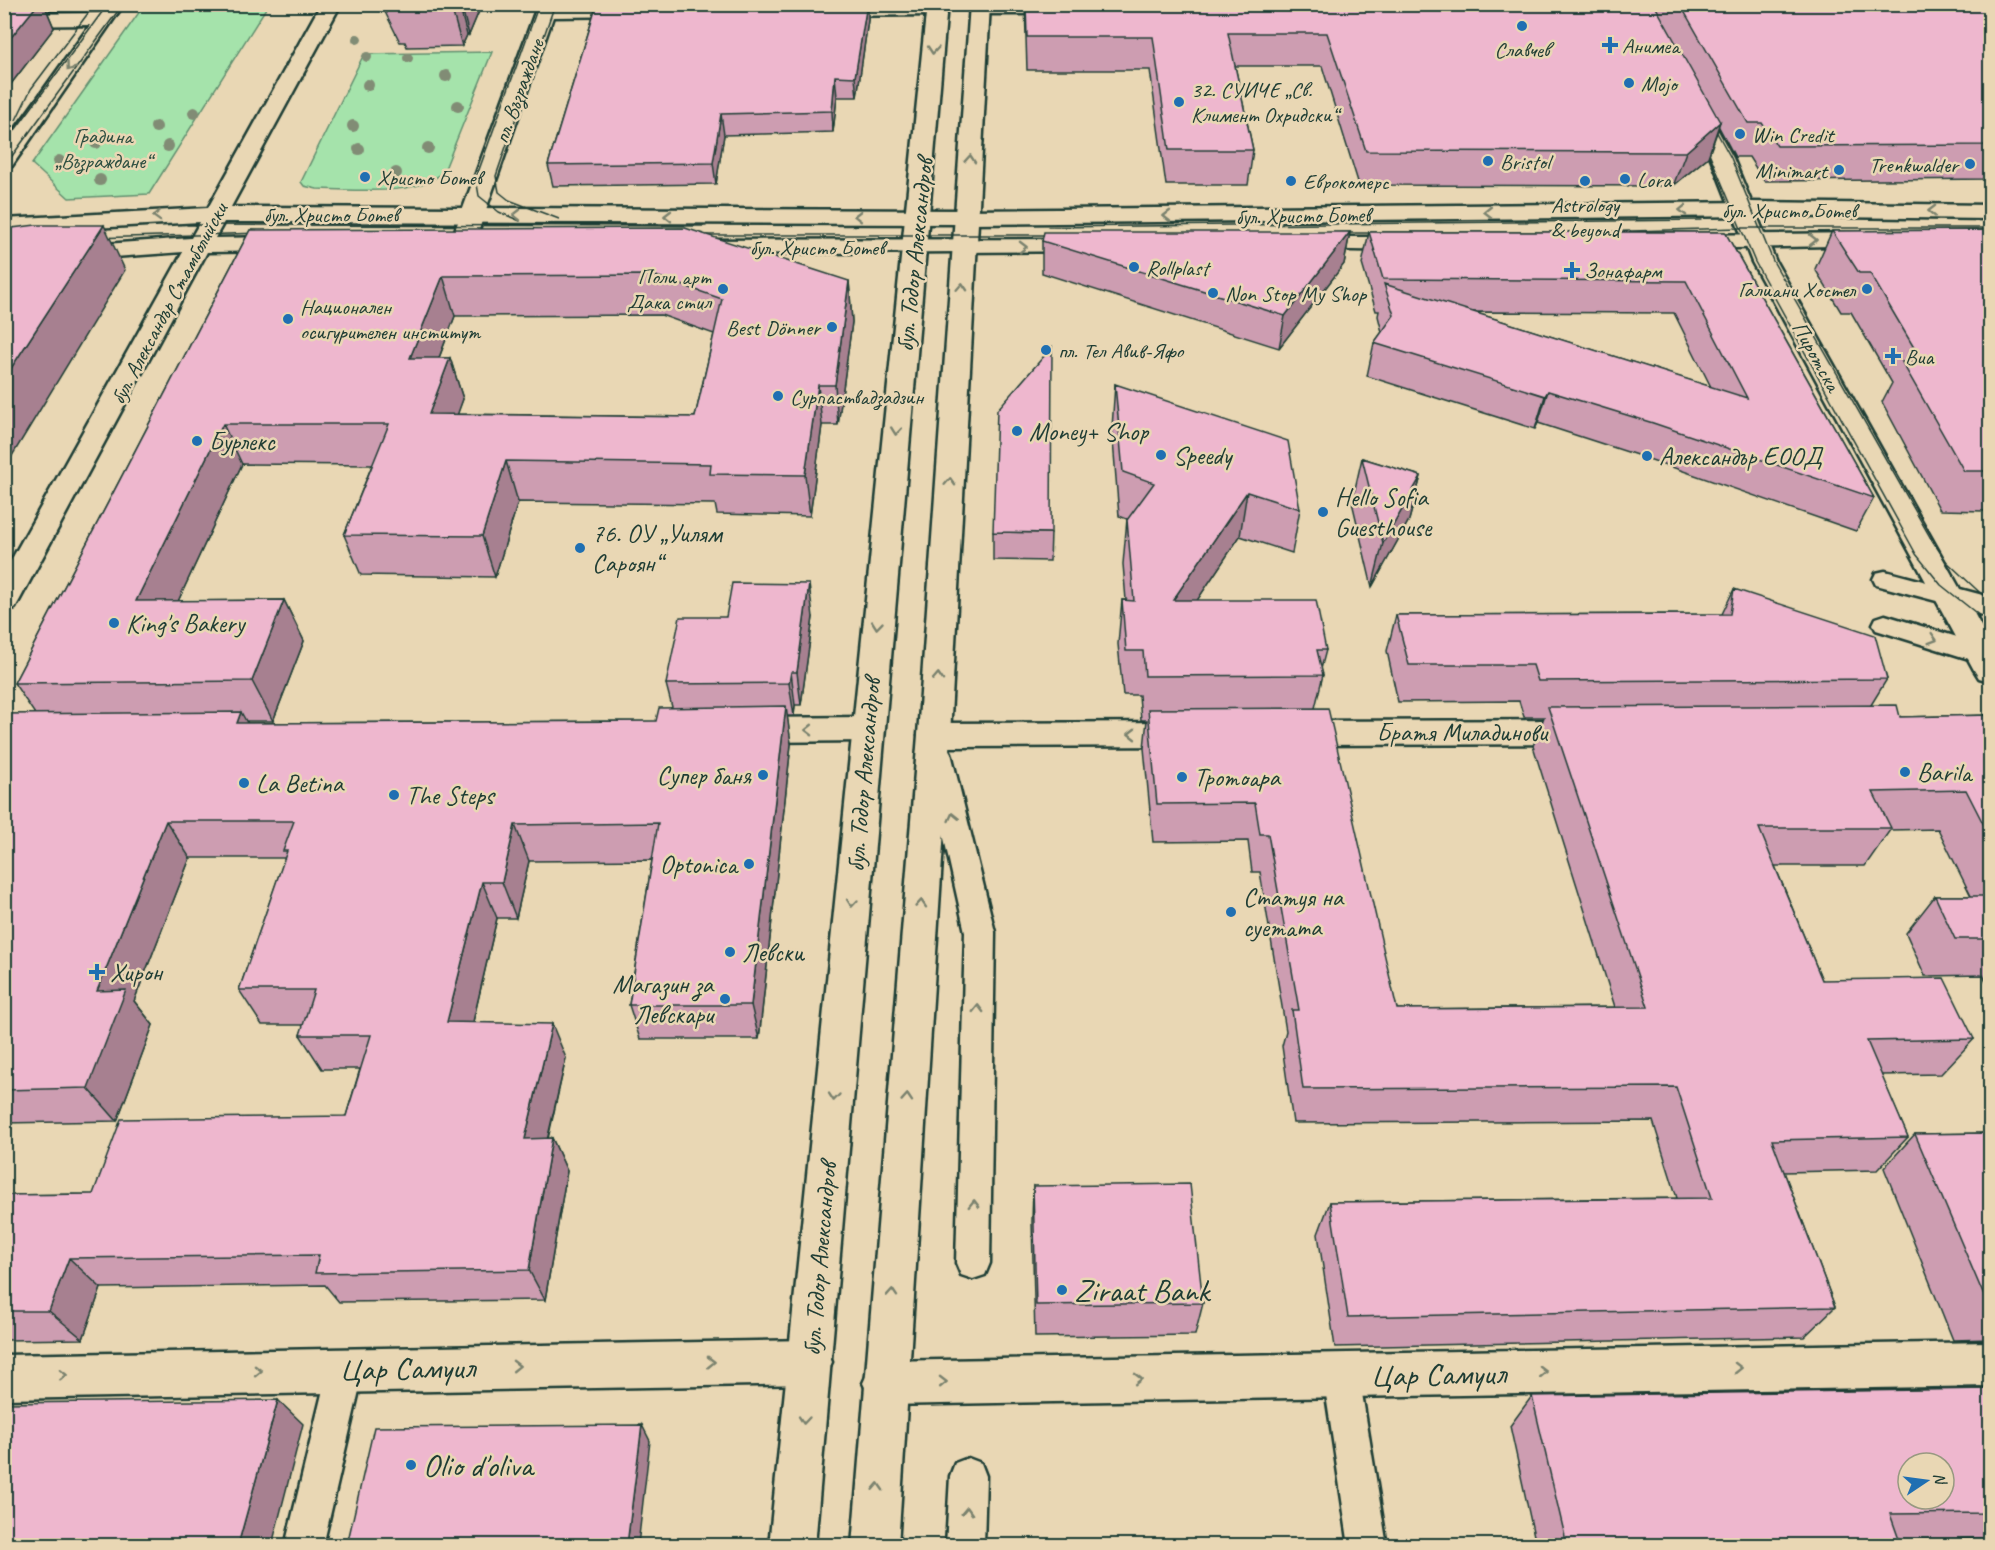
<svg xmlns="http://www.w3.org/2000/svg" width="1995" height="1550" viewBox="0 0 1995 1550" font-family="Caveat,sans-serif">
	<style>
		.green { fill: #a5e3ab; stroke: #629070; stroke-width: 1.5 }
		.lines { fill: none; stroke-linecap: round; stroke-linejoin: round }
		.lane-casing { stroke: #1f3d34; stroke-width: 5 }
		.street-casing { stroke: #1f3d34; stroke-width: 5 }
		.secondary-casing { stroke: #1f3d34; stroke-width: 5 }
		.primary-casing { stroke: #1f3d34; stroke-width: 5 }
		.lane { fill: #e9d7b4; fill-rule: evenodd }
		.street { fill: #e9d7b4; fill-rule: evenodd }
		.secondary { fill: #e9d7b4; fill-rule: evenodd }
		.primary { fill: #e9d7b4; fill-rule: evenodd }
		.tram { stroke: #1f3d34; stroke-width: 1.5 }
		.tree { fill: #818c74 }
		.wall { fill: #cd9db1; stroke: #1f3d34; stroke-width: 1.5; fill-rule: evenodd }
		.shaded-wall { fill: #a78090; stroke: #1f3d34; stroke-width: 1.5 }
		.building { fill: #eeb7ce; stroke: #1f3d34; stroke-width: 1.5; fill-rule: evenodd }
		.oneway { stroke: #7a826e }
		.poi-dot { fill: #1f6fb2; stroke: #e9d7b4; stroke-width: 2 }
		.labels { text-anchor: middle; stroke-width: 5; stroke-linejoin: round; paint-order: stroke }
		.far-poi-label { font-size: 22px; fill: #1f3d34; stroke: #e9d7b4; text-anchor: start }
		.far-street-label { font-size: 22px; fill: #1f3d34; stroke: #e9d7b4 }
		.far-park-label { font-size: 22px; fill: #2c4e40; stroke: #e9d7b4 }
		.street-label { font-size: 26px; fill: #1f3d34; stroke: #e9d7b4 }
		.poi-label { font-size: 26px; fill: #1f3d34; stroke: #e9d7b4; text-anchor: start }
		.near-poi-label { font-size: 32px; fill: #1f3d34; stroke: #e9d7b4; text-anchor: start }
		.near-street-label { font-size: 32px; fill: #1f3d34; stroke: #e9d7b4 }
	</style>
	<rect width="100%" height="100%" fill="#e9d7b4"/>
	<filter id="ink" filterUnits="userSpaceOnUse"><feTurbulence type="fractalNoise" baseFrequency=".0167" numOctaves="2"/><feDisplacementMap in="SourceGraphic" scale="12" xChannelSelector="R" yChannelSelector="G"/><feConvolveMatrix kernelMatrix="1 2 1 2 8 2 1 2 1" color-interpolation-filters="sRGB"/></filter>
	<g filter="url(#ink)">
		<path class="green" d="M145 4 268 5 149 194 69 198 32 164Z
			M492 52 444 171C418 198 352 189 317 189L304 186 301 182 364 54Z"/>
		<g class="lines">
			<defs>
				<path id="lane" d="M1885 571 1957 590 1960 596 1957 602 1948 604 1876 585 1873 579 1876 573Z
					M1885 615 1990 647V661L1982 663 1876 630 1873 624 1876 618Z
					M938 743 947 746 951 753 995 932 990 1263 985 1275 973 1279 961 1275 956 1263 965 932 925 753 929 746Z
					M346 1351 359 1356 364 1369 323 1546H285L328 1369 333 1356Z
					M1341 1357 1354 1362 1359 1375 1387 1546H1349L1323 1375 1328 1362Z
					M968 1458 981 1463 986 1476 984 1546H946L950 1476 955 1463Z"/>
				<path id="street" d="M105 4H124L12 166 4 168V145L90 25 4 26V14L99 13Z
					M538 4H642L650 10 640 16 553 17 474 244 470 249H454L450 244Z
					M822 4H943L947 9 937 15 824 16 814 10Z
					M973 4H1078L1081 8 1071 14H980L973 12 970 8Z
					M1692 97 1700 98 1703 103 1733 158 1776 262 1960 589 1990 597V617L1974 613 1990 643V681L1979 678 1974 670 1752 262 1711 158 1681 103 1684 98Z
					M867 717 878 720 883 729 878 738 867 741 743 742 732 739 727 730 732 721 743 718Z
					M1584 720 1595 723 1600 732 1595 741 1584 744 1290 745 1279 742 1274 733 1279 724 1290 721Z
					M1191 722 1202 725 1207 734 1202 743 1191 746 934 747 923 744 918 735 923 726 934 723Z
					M810 1340 825 1347 832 1362 825 1377 810 1384 4 1399V1355Z
					M1990 1342V1386L885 1405 870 1398 863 1383 870 1368 885 1361Z"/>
				<path id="secondary" d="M321 4H341L231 207 966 210 1751 202 1990 205V219L1751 216 966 224 224 222 215 238 288 237 296 239 300 244 296 249 288 251 207 252 19 601 15 608 4 611V573L183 252 4 265V251L191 238 200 222 4 233V219L208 208Z
					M1872 233 1880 235 1884 240 1880 245 1686 249 1678 247 1674 242 1678 237 1686 235Z
					M1302 237H1410L1418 239 1422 244 1418 249 1410 251 1294 249 1290 244 1294 239Z
					M1086 239 1094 241 1098 246 1094 251 699 254 691 252 687 247 691 242 699 240Z"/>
				<path id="primary" d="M927 4H947L815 1546H769Z
					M970 4H990L950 735 898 1546H852L918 735Z"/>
			</defs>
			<use href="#lane" class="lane-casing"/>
			<use href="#street" class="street-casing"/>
			<use href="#secondary" class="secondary-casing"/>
			<use href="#primary" class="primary-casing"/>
			<use href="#lane" class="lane"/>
			<use href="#street" class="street"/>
			<use href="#secondary" class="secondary"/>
			<use href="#primary" class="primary"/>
			<path class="tram" d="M555 4 496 176 499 192 509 200 559 219
				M1709 118 1731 158 1773 261 1930 537 1946 561 1990 602
				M16 120 31 89 95 4
				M1702 136 1755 262 1916 554 1941 585 1990 624
				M4 145 108 4
				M4 167 123 4
				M520 221 499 212 479 196 476 178 539 4
				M187 225 706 226
				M1048 227 1702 220
				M1595 232 1740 228H1990
				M1334 233H1385
				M689 235H1061
				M92 238 266 233"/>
		</g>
		<g class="tree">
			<circle cx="357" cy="39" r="5"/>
			<circle cx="367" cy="57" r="5"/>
			<circle cx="408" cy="58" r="5"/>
			<circle cx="446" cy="76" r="6"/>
			<circle cx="368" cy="85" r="6"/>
			<circle cx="458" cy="106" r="6"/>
			<circle cx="194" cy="113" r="6"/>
			<circle cx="353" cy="126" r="6"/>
			<circle cx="156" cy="127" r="6"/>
			<circle cx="96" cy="143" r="6"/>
			<circle cx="168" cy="146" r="6"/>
			<circle cx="428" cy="148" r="6"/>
			<circle cx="359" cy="149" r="6"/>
			<circle cx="59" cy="161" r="6"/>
			<circle cx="396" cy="173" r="6"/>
			<circle cx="100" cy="180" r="6"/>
		</g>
		<path class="wall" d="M4 4H56L50 11H47L54 28 4 93Z
			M382 4H482L469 35H467L462 46 407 47 405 42H400L385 12Z
			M597 4H868V20L857 97H837L833 132 724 135 716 184 553 186 548 165Z
			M1025 4H1990V179L1764 181 1749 157H1735L1719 127 1708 157 1673 186 1359 185 1322 66H1235L1253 150 1248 185H1166L1150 70H1027Z
			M250 230 849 281 852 322 838 425H822L810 516 717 514 715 504 518 502 495 577 361 575 344 535 372 465 242 464 178 601 284 600 304 641 273 721H246L248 723 656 721 672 707 666 684 726 617H813L801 705H795L794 716H787L791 744 759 1039H640L629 1005 652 860 529 861 516 918H497L473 1022 566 1058 548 1139 552 1138 567 1171 545 1300 339 1302 325 1285 101 1288 83 1339 4 1340V1195L93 1194 346 1116 360 1069H322L300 1035 304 1025H262L239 990 285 858H190L134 1001 153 1025 117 1121 4 1123V714H35L14 683ZM661 315 714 334 695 417 457 414 463 399 450 358H439L455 316Z
			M1990 230V521L1985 511 1940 510 1882 402 1892 383 1851 312H1841L1815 269 1832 231Z
			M1350 232 1344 264 1279 348 1042 273V241Z
			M1369 232H1725L1874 498 1856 531 1640 456 1538 423 1535 429 1367 376 1374 343 1382 332 1378 316 1379 311H1376L1362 264ZM1473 312 1674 313 1711 387Z
			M1115 384 1300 509 1292 553 1240 536 1197 600 1326 650 1321 669 1323 675 1315 708 1397 1009 1615 1007 1533 746 1544 717H1524L1519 701 1398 702 1387 651 1396 615 1722 614 1734 589 1887 679 1871 705 1900 717 1990 715V989L1983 975 1925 976 1906 933 1935 896H1971L1938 829 1890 830 1865 866H1775L1822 980 1974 1039 1941 1074 1881 1075 1908 1137 1877 1170 1784 1172 1835 1307 1804 1337 1335 1347 1318 1234 1330 1202 1677 1198 1653 1121 1293 1123 1282 1046 1286 1031 1260 872H1252L1248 841 1153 842 1144 748 1147 720H1141L1139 695H1123L1118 644 1122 600H1126L1123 564 1127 519 1119 516 1112 428Z
			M1362 458 1421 476 1409 520 1372 587 1352 502Z
			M993 532 1051 533 1050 561 993 560Z
			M1990 1133V1339L1953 1340 1884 1168 1915 1134Z
			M1033 1186 1203 1303 1195 1335 1035 1337 1032 1222Z
			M1990 1389V1538L1899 1540 1901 1545H1536L1510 1426 1532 1396Z"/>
		<path class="shaded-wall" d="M38 4H44L54 28 4 93V46Z
			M47 4H56L50 11Z
			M452 4H459L467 35 462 46 451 6Z
			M461 4H482L469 35Z
			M867 4H868V20L857 97 855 77Z
			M835 76 837 97 833 132 832 111Z
			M721 114 724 135 716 184 713 163Z
			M1720 122 1708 157 1673 186 1686 152Z
			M104 225 125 270 4 469V379Z
			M1350 232 1344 264 1279 348 1285 316Z
			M443 276 455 316 423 399 410 358Z
			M849 281 852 322 838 425 835 385Z
			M450 358 463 399 443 455 429 414Z
			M818 385 822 425 810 516 805 475Z
			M1548 391 1538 423 1535 429 1545 396Z
			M223 424 242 464 159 642 136 601Z
			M506 461 518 502 495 577 482 536Z
			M1421 476 1409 520 1372 587 1383 543Z
			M1247 492 1240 536 1168 644 1173 600Z
			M809 584 813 617 801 705 797 672Z
			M284 600 304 641 273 721 252 681Z
			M791 672 795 705 794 716 789 683Z
			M786 706 791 744 759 1039 751 1005Z
			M241 712 262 750 237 723Z
			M166 821 190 858 134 1001 153 1025 117 1121 88 1088 97 991Z
			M515 825 529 861 516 918 502 882Z
			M482 882 497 918 465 1056 447 1022Z
			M552 1024 566 1058 540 1171 525 1139Z
			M552 1138 567 1171 545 1300 529 1270Z
			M69 1258 101 1288 83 1339 49 1311Z
			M278 1400 303 1424 272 1545H238Z
			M642 1425 650 1441 638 1545H627Z"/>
		<path class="building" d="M4 4H38L4 46Z
			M396 4H452L451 6H395Z
			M597 4H867L855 77 835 76 832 111 721 114 713 163 548 165Z
			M1026 4H1654L1720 122 1686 152 1366 151 1327 33H1228L1253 150H1169L1153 37H1027Z
			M1680 4H1990V145L1777 146 1762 123H1748Z
			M36 225H104L4 379V229Z
			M685 228 849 281 835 385H818L805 475 710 474 711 464 506 461 482 536 344 535 389 424H223L136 601 284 600 252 681 14 683 250 230ZM653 275 722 299 695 417 429 414 450 358H410L443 276Z
			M1990 230V471H1964L1902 362 1923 363 1870 273H1859L1832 231Z
			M1044 232H1350L1285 316 1042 241Z
			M1369 232H1725L1874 498 1653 423 1548 391 1545 396 1374 343 1394 315 1384 284 1747 398 1686 281 1383 279Z
			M1052 347 1051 533 993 532 997 410Z
			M1115 384 1288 441 1300 509 1247 492 1173 600H1316L1326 650H1317L1323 675 1145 676 1143 651H1126L1122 600 1134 601 1127 520 1154 483 1123 472Z
			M1362 458 1421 476 1383 543Z
			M732 583 809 584 797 672H791L789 683 666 684 680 617H726Z
			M1734 589 1875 635 1887 679 1538 681 1533 665H1409L1396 615 1730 614Z
			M1897 705 1900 717 1990 715V837L1966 790 1873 792 1891 828H1759L1822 980 1944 978 1974 1039 1867 1041 1908 1137 1772 1140 1835 1307 1348 1317 1330 1202 1712 1198 1676 1087 1303 1089 1292 1010H1299L1268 834H1260L1255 803 1157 804 1148 709 1328 708 1397 1009 1648 1007 1548 707Z
			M786 706 751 1005H629L658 823 515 825 502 882H482L447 1022 552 1024 525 1139 552 1138 529 1270 315 1273 319 1255 69 1258 49 1311H4V1195L93 1194 121 1119 346 1116 371 1035H300L314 990H239L287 851H283L294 821H166L97 991 126 990 88 1088 4 1090V714L241 712 237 723 656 721 659 708Z
			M1935 896H1990V939H1955Z
			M1990 1133V1310L1915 1134Z
			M1190 1184 1203 1303 1036 1305 1033 1186Z
			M1990 1389V1513L1890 1514 1901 1545H1567L1532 1396ZM1908 1463H1944V1499H1908Z
			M278 1400 238 1545H4V1403Z
			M642 1425 627 1545H347L374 1427Z"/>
		<defs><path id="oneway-chevron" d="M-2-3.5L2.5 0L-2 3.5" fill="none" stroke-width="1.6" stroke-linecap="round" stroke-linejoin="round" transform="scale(1.5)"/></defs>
		<g class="oneway">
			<use href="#oneway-chevron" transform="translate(933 50) rotate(95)"/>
			<use href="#oneway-chevron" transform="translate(70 67) rotate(126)"/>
			<use href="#oneway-chevron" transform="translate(970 159) rotate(-86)"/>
			<use href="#oneway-chevron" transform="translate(1683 210) rotate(179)"/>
			<use href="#oneway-chevron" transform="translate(1932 211) rotate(-179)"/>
			<use href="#oneway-chevron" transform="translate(1488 212) rotate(179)"/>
			<use href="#oneway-chevron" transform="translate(517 215) rotate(-180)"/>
			<use href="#oneway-chevron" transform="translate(157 216) rotate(178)"/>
			<use href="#oneway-chevron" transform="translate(668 216) rotate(-180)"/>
			<use href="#oneway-chevron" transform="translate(858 216) rotate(-179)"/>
			<use href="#oneway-chevron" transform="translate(1167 216) rotate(180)"/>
			<use href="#oneway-chevron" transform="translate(1813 240)"/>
			<use href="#oneway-chevron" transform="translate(1023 247) rotate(-1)"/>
			<use href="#oneway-chevron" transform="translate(962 287) rotate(-87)"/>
			<use href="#oneway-chevron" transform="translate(896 431) rotate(96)"/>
			<use href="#oneway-chevron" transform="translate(950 482) rotate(-87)"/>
			<use href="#oneway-chevron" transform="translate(877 625) rotate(96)"/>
			<use href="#oneway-chevron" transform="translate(1933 639) rotate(17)"/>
			<use href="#oneway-chevron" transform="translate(938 677) rotate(-87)"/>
			<use href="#oneway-chevron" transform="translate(809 730) rotate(179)"/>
			<use href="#oneway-chevron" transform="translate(1132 734) rotate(180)"/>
			<use href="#oneway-chevron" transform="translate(953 817) rotate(-103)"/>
			<use href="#oneway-chevron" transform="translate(852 903) rotate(95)"/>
			<use href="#oneway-chevron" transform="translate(921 904) rotate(-86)"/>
			<use href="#oneway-chevron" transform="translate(978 1009) rotate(-89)"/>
			<use href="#oneway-chevron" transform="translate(834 1097) rotate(95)"/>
			<use href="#oneway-chevron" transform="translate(907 1098) rotate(-86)"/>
			<use href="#oneway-chevron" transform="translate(974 1204) rotate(-89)"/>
			<use href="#oneway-chevron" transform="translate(892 1293) rotate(-86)"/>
			<use href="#oneway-chevron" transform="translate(711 1362) rotate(-1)"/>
			<use href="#oneway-chevron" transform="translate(516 1366) rotate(-1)"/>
			<use href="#oneway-chevron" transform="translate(1738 1368) rotate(-1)"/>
			<use href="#oneway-chevron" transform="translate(258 1371) rotate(-1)"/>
			<use href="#oneway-chevron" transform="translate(1543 1372) rotate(-1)"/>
			<use href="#oneway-chevron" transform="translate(63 1375) rotate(-1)"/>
			<use href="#oneway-chevron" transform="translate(1138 1379) rotate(-1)"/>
			<use href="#oneway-chevron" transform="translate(943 1382) rotate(-1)"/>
			<use href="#oneway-chevron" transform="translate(804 1420) rotate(95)"/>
			<use href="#oneway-chevron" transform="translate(878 1487) rotate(-87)"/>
			<use href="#oneway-chevron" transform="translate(967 1511) rotate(-88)"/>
		</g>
	</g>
	<g class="poi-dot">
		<circle cx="1522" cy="26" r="6"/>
		<path d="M1607 36h6v6h6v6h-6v6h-6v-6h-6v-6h6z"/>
		<circle cx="1629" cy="83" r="6"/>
		<circle cx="1179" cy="102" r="6"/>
		<circle cx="1740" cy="134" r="6"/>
		<circle cx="1488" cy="161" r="6"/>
		<circle cx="1970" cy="164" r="6"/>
		<circle cx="1839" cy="170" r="6"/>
		<circle cx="365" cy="177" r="6"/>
		<circle cx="1625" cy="179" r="6"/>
		<circle cx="1291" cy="181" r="6"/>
		<circle cx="1585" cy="181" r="6"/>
		<circle cx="1134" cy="267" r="6"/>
		<path d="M1569 261h6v6h6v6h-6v6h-6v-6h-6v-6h6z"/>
		<circle cx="723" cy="289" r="6"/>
		<circle cx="1867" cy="289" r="6"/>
		<circle cx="1213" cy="293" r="6"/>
		<circle cx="288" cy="319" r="6"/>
		<circle cx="832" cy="327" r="6"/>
		<circle cx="1046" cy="350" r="6"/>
		<path d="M1890 347h6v6h6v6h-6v6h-6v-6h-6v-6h6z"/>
		<circle cx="778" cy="396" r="6"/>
		<circle cx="1017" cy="431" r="6"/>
		<circle cx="197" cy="441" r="6"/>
		<circle cx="1161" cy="455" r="6"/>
		<circle cx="1647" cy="456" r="6"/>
		<circle cx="1323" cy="512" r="6"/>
		<circle cx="580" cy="548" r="6"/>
		<circle cx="114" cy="623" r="6"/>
		<circle cx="1905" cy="772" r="6"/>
		<circle cx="763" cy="775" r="6"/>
		<circle cx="1182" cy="777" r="6"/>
		<circle cx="244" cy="783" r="6"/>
		<circle cx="394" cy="795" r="6"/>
		<circle cx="749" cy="864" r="6"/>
		<circle cx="1231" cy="912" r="6"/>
		<circle cx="730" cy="952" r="6"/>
		<path d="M94 963h6v6h6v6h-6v6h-6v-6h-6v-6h6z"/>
		<circle cx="725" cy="999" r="6"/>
		<circle cx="1062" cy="1290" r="6"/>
		<circle cx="411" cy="1465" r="6"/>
	</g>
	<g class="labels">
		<g class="far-poi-label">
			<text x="1622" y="53">Анимеа</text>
			<text x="1522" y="57" text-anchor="middle">Славчев</text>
			<text x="1641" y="91">Mojo</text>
			<text x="1191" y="97">32. СУИЧЕ „Св.<tspan x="1191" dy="25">Климент Охридски“</tspan></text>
			<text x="1752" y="142">Win Credit</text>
			<text x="1500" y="169">Bristol</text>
			<text x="1958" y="172" text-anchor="end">Trenkwalder</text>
			<text x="1827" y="178" text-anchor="end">Minimart</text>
			<text x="377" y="185">Христо Ботев</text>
			<text x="1637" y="187">Lora</text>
			<text x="1303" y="189">Еврокомерс</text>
			<text x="1585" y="212" text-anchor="middle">Astrology<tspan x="1585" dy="25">&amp; beyond</tspan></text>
			<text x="1146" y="275">Rollplast</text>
			<text x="1584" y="278">Зонафарм</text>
			<text x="711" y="284" text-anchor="end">Поли арт<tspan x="711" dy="25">Дака стил</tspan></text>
			<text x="1855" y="297" text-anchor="end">Галиани Хостел</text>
			<text x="1225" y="301">Non Stop My Shop</text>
			<text x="300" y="314">Национален<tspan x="300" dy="25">осигурителен институт</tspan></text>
			<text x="820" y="335" text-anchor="end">Best Dönner</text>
			<text x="1058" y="358">пл. Тел Авив-Яфо</text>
			<text x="1905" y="364">Виа</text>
			<text x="790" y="404">Сурпаствадзадзин</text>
		</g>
		<g class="far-street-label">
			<text transform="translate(518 91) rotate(-70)" y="8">пл. Възраждане</text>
			<text x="1789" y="218">бул. Христо Ботев</text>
			<text x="331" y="222">бул. Христо Ботев</text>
			<text transform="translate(1303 215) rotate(-1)" y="8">бул. Христо Ботев</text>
			<text x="817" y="255">бул. Христо Ботев</text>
			<text transform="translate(168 303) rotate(-62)" y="8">бул. Александър Стамболийски</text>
			<text transform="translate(1817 356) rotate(61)" y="8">Пиротска</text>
		</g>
		<g class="far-park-label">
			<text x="103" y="143">Градина<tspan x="103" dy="25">„Възраждане“</tspan></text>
		</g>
		<g class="street-label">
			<text transform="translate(914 255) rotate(-84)" y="9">бул. Тодор Александров</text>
			<text x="1462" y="741">Братя Миладинови</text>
			<text transform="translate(863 775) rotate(-85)" y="9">бул. Тодор Александров</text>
			<text transform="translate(819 1259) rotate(-85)" y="9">бул. Тодор Александров</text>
		</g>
		<g class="poi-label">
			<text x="1029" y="440">Money+ Shop</text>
			<text x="209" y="450">Бурлекс</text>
			<text x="1173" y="464">Speedy</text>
			<text x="1659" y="465">Александър ЕООД</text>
			<text x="1335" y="506">Hello Sofia<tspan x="1335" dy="30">Guesthouse</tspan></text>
			<text x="592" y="542">76. ОУ „Уилям<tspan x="592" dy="30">Сароян“</tspan></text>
			<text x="126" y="632">King's Bakery</text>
			<text x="1917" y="781">Barila</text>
			<text x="751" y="784" text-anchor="end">Супер баня</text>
			<text x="1194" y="786">Тротоара</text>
			<text x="256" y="792">La Betina</text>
			<text x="406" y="804">The Steps</text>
			<text x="737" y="873" text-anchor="end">Optonica</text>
			<text x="1243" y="906">Статуя на<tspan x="1243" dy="30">суетата</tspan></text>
			<text x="742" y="961">Левски</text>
			<text x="110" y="981">Хирон</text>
			<text x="713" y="993" text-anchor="end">Магазин за<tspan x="713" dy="30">Левскари</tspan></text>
		</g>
		<g class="near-poi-label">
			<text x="1074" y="1301">Ziraat Bank</text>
			<text x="423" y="1476">Olio d'oliva</text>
		</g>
		<g class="near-street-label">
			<text transform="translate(407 1368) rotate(-1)" y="11">Цар Самуил</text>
			<text transform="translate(1438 1374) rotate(-1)" y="11">Цар Самуил</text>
		</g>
	</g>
	<rect width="1995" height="1550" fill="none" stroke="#e9d7b4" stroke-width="24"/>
	<rect x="12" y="12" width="1971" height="1526" fill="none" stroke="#1f3d34" stroke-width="2" filter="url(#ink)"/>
	<g transform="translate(1926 1481) rotate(77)"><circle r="28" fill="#e9d7b4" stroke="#989981" stroke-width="1.5"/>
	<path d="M0-4.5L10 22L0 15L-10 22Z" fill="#1f6fb2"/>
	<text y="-9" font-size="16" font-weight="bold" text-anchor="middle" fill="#1f3d34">N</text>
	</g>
</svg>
